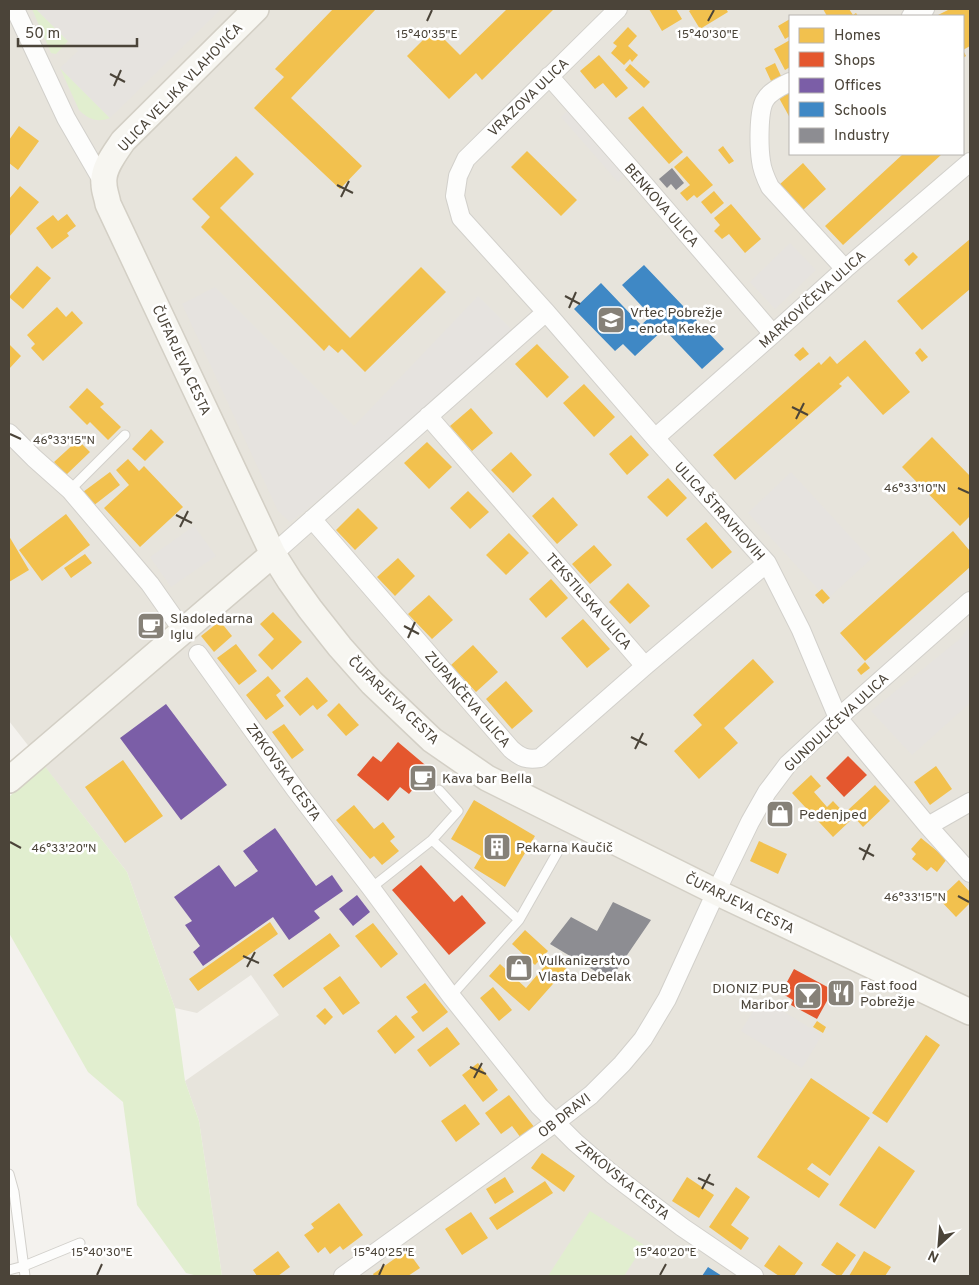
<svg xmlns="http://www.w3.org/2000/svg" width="979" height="1285" viewBox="0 0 979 1285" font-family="Overpass,sans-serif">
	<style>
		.residential { fill: #e7e4dc; fill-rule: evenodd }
		.green { fill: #e1eecf }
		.parking { fill: #e6e3df }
		.homes { fill: #f2c14e }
		.shops { fill: #e4572e }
		.offices { fill: #7b5ea7 }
		.schools { fill: #3f88c5 }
		.industry { fill: #8d8d92 }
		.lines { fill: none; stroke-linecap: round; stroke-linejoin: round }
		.lane-casing { stroke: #d2d0cb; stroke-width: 11 }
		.street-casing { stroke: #d2d0cb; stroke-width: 20 }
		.secondary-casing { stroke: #d3cfc5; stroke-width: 28 }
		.lane { stroke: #fdfdfc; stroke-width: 9 }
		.street { stroke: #fdfdfc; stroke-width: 18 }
		.secondary { stroke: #f7f6f1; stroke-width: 25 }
		.ticks { fill: none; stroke: #4b4439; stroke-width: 2 }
		.labels { text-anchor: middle; stroke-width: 5; stroke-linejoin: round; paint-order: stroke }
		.street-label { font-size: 14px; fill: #4b4439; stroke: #fff }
		.poi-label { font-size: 14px; fill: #4b4439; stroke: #fff; text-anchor: start }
		.ticks-label { font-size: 12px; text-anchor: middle; fill: #4b4439; stroke: #fff; stroke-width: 5; stroke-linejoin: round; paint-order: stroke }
	</style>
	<rect width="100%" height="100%" fill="#f4f2ee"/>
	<path class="residential" d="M9 9H970V1276H222L199 1121 185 1081 279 1015 251 975 197 1013 175 1008 127 872 9 721ZM790 16H963V154H790Z"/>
	<path class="green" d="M32 9H36L68 41 56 54 51 53Z
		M60 68 110 118C97 123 88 119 79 110Z
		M43 764 127 872 175 1008 185 1081 199 1121 222 1276H198L186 1273 137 1205 123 1102 88 1072 9 933V797Z
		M590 1211 644 1245 624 1276H548Z"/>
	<path class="parking" d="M36 9H221L110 118 60 68 78 51Z
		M570 108 627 174 618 182 561 117Z
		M790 243 816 270 775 309 750 282Z
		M215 287 354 426 478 296 514 332 306 510 290 522 278 511 182 304Z
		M791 472 871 559 827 599 748 513Z
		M194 526 216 556 171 587 150 557Z
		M970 625V703L912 755 871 711 961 638Z
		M761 998 822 1035 802 1068 741 1031Z"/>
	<path class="homes" d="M333 9H376L291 98 362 166 340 189 254 108 284 77 275 69Z
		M507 9H554L482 80 476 73 449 99 407 56 434 29 460 55Z
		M649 9H676L682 19 662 31Z
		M692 9H726L728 12 700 29 689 11Z
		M823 9H849L853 15 856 13 858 16H827Z
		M950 9H970V24L969 25 970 28V46L963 50 966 56 963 58V16H936Z
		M790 19V36L785 39 778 26Z
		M628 27 637 36 628 46 638 55 632 62 630 59 624 65 611 53 617 46 613 43Z
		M790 40V67L785 70 774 49Z
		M599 55 628 88 616 98 603 83 595 89 580 71Z
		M775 63 781 76 771 81 765 68Z
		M630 64 650 82 644 88 625 70Z
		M790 92V118L779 98Z
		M643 106 683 152 669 164 628 118Z
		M19 126 39 141 18 170 9 163V140Z
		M723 146 734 161 729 164 718 150Z
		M527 151 577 200 561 216 511 167Z
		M903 154H942L843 245 825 226Z
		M236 156 254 174 220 208 350 338 421 267 446 292 365 372 342 349 338 353 329 345 324 351 201 227 210 217 192 199Z
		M687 156 713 185 697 198 694 195 687 201 680 193 690 185 674 167Z
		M803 163 826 189 803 210 779 185Z
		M20 186 39 202 9 237V199Z
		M714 191 724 203 711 214 701 202Z
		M731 204 761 239 745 253 729 234 722 239 714 231 720 225 714 218Z
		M67 214 76 226 67 233 69 236 52 249 36 228 53 215 58 221Z
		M970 239V289L922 330 897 301Z
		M913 252 918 257 909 266 904 260Z
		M37 266 51 278 23 309 9 297Z
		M57 307 66 317 72 311 83 323 43 361 31 348 35 344 27 335Z
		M865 340 910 392 883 415 848 376 839 384 842 386 735 480 713 455 819 362 821 365 830 356 837 364Z
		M9 344 21 356 9 369Z
		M537 344 569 377 547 398 515 364Z
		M803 347 809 354 800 361 794 355Z
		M920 348 928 357 922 362 915 353Z
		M584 384 615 417 594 437 563 403Z
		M87 388 104 404 100 407 121 427 108 440 90 422 87 425 69 407Z
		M471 408 493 433 472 451 450 426Z
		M151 429 164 442 145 461 132 449Z
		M631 435 649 455 627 475 609 454Z
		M932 437 970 476V516L960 526 902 467Z
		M78 440 90 452 66 475 54 462Z
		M427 442 452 467 429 489 404 463Z
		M511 452 532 475 513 493 491 470Z
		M128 459 139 471 144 466 183 507 140 547 104 508 129 485 116 470Z
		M110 472 120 485 93 506 83 492Z
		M668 478 687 498 667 517 647 497Z
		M468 491 489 512 470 529 450 508Z
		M553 497 578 525 557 544 532 516Z
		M358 508 378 528 355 550 336 530Z
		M66 514 90 545 42 581 19 550Z
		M706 522 732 552 712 569 686 539Z
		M953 531 970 551V567L865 661 840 633Z
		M509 533 529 553 506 575 486 555Z
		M9 536 29 570 9 582Z
		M594 545 612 565 590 584 572 564Z
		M85 554 92 563 71 578 64 568Z
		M398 558 415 576 395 596 377 577Z
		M551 579 568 598 546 618 529 599Z
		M628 583 650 606 630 624 609 602Z
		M822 589 830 598 823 604 815 595Z
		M429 595 453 620 432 639 408 614Z
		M273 612 302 642 272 670 258 655 274 639 260 624Z
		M583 619 610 649 587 668 561 638Z
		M220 621 232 636 214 652 201 636Z
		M236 644 257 671 239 685 217 658Z
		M473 645 498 672 476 692 451 665Z
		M753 659 774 682 724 728 738 743 699 779 674 751 702 725 693 715Z
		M865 662 870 668 861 675 857 670Z
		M268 676 281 691 276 695 284 706 266 720 246 695Z
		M307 677 328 701 317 710 313 705 300 716 284 697Z
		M506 681 533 711 512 729 486 699Z
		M339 703 359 725 346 736 327 715Z
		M284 724 304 750 292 759 272 732Z
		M123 760 163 816 125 843 85 787Z
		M936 766 952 789 930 805 914 782Z
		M811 775 821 786 814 792 827 807 833 801 851 820 833 837 792 793Z
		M875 785 890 801 863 827 848 810Z
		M474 800 535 836 505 887 474 868 481 856 451 839Z
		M354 805 374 829 383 822 395 837 390 841 399 851 382 865 374 856 370 859 336 820Z
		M921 838 947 859 937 872 931 867 927 871 912 859 916 854 911 849Z
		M759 841 787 854 778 874 750 861Z
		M959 880 970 892V903L956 917 939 899Z
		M270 922 278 934 198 991 189 979Z
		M373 923 398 954 381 968 355 936Z
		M525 930 548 951 535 965 512 944Z
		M330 933 340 946 283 988 273 975Z
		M555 959 572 974 566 981 560 976 529 1011 489 976 500 964 526 988 549 961 552 963Z
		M340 976 360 1003 343 1015 323 988Z
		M425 983 448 1012 423 1032 411 1017 418 1012 406 997Z
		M493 987 512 1010 499 1021 480 998Z
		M325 1008 333 1017 325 1025 316 1016Z
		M396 1015 415 1037 395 1054 377 1031Z
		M817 1021 826 1027 823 1033 813 1027Z
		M447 1027 460 1044 430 1067 417 1050Z
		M926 1035 940 1045 887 1123 872 1113Z
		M478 1063 498 1090 483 1102 462 1075Z
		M811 1078 870 1118 830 1176 812 1163 807 1169 829 1184 819 1198 757 1157Z
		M509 1095 535 1128 521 1138 512 1126 501 1134 485 1113Z
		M465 1104 480 1124 456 1142 441 1121Z
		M879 1146 915 1171 875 1229 839 1205Z
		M542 1153 575 1176 564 1192 531 1168Z
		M505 1177 514 1192 495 1204 486 1189Z
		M687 1177 714 1195 699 1218 672 1201Z
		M545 1181 553 1193 497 1230 489 1218Z
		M736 1187 750 1197 731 1225 749 1238 741 1250 709 1227Z
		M339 1203 363 1235 343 1250 340 1246 330 1254 325 1247 318 1253 304 1235 314 1228 311 1224Z
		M471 1212 488 1238 462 1255 445 1229Z
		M837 1242 856 1255 841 1276H838L821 1265Z
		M779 1245 803 1263 794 1276H779L764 1266Z
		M407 1250 420 1268 408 1276H374L373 1274Z
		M278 1251 290 1267 278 1276H257L253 1270Z
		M864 1251 891 1267 885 1276H849Z"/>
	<path class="shops" d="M398 742 430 769 409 794 400 787 388 801 357 775 373 756 381 762Z
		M848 756 867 775 844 797 826 778Z
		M777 805 790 812 783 824 770 816Z
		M421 865 454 902 462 895 486 923 449 955 392 890Z
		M794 969 833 990 817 1019 791 1005 793 1000 781 993Z"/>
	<path class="offices" d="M166 704 227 785 181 820 120 738Z
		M275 828 316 886 332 875 343 891 314 911 320 918 289 940 273 917 203 966 193 952 200 946 185 925 192 921 174 897 219 865 235 887 258 871 243 851Z
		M357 895 370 912 353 926 339 909Z"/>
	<path class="schools" d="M644 265 724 349 702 369 664 329 635 356 623 344 615 351 574 309 601 283 641 325 651 316 622 285Z
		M708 1267 722 1276H702Z"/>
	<path class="industry" d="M672 168 684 183 676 190 671 184 667 188 659 179Z
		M613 902 651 920 610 980 550 944 571 917 597 931Z"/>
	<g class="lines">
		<defs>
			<path id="lane" d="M70 490 125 435
				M432 840 458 811 439 790
				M371 888 432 840 519 920 451 996
				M519 920 561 846
				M9 1174 14 1192 25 1276
				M9 1270 24 1266 80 1243"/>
			<path id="street" d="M15 9 66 118 103 182
				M618 9 466 159 458 176 455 196 461 218 546 312 655 438 767 563 801 630 838 718 928 826 970 873
				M911 16 925 9
				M549 76 631 169 773 334
				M790 82C782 86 770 91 765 100 758 111 759 148 761 161 762 170 766 179 770 187L845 269
				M428 416 645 666
				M9 433 34 458 70 490 150 584 183 631
				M655 438 773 334 845 269 970 162
				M312 519 511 749C521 758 527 760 540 758L645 666 767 563
				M273 554 546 312
				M198 654 295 789 371 888 451 996 539 1106 575 1142 612 1174 682 1227 754 1276
				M928 826 970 802
				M343 1276 556 1122 591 1095 622 1064 643 1039 667 999 716 892 750 822 767 792 788 764 838 718 970 601"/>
			<path id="secondary" d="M256 9 123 141C115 153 102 169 104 184 104 191 107 197 108 204L273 554 290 581 310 609 340 647 372 683 432 740 487 778 716 892 970 1012
				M9 780 273 554"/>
		</defs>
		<use href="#lane" class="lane-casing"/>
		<use href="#street" class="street-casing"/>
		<use href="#secondary" class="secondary-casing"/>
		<use href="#lane" class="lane"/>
		<use href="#street" class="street"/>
		<use href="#secondary" class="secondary"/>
	</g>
	<path class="ticks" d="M427 21 432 10M708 21 714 10M110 74 125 82M114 86 121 70M337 185 353 193M341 197 349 181M565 296 580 304M569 308 576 292M792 407 808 415M796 419 804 403M10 434 21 439M958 488 969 493M176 515 192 523M180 527 188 511M404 626 419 634M408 638 415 622M631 737 647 745M635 749 643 733M10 842 21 848M859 848 874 856M863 860 870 844M958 896 969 902M243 956 259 963M247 967 255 952M470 1067 486 1074M474 1078 482 1063M698 1178 714 1185M702 1189 710 1174M97 1275 102 1264M379 1275 384 1264M660 1275 666 1264"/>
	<defs>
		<symbol id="school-square" viewBox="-11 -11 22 22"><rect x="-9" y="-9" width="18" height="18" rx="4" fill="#868178" stroke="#fff"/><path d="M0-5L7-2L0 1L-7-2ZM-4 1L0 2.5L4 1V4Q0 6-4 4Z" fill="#fff"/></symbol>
		<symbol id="cafe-square" viewBox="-11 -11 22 22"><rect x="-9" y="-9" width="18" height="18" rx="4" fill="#868178" stroke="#fff"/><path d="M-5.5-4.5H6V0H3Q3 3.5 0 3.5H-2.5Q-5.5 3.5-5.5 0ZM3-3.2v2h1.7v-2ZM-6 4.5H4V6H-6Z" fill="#fff"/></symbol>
		<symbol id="shop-square" viewBox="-11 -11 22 22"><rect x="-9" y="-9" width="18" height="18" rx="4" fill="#868178" stroke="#fff"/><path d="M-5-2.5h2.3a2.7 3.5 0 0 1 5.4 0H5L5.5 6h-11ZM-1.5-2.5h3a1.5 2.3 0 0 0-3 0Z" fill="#fff"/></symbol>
		<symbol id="building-square" viewBox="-11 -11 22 22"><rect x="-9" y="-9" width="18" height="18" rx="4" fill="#868178" stroke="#fff"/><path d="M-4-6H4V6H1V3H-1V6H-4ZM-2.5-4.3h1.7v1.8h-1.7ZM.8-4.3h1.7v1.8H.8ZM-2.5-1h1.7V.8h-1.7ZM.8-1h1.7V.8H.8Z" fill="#fff"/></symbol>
		<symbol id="restaurant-square" viewBox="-11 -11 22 22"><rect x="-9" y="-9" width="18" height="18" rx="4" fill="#868178" stroke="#fff"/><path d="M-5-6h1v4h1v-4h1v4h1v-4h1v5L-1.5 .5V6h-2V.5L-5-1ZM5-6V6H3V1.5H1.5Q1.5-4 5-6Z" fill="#fff"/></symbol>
		<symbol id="bar-square" viewBox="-11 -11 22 22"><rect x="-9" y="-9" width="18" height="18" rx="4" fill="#868178" stroke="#fff"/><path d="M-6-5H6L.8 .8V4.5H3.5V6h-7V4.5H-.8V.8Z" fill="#fff"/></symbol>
	</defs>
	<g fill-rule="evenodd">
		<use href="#school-square" x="595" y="304" width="32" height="32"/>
		<use href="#cafe-square" x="135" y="610" width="32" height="32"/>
		<use href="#cafe-square" x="407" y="762" width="32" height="32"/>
		<use href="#shop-square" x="764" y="798" width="32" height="32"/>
		<use href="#building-square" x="481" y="831" width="32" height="32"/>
		<use href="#shop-square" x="503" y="952" width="32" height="32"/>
		<use href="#restaurant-square" x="825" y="977" width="32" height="32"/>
		<use href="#bar-square" x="792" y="980" width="32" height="32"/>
	</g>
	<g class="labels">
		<g class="street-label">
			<text transform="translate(180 87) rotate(-46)" y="5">ULICA VELJKA VLAHOVIĆA</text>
			<text transform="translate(528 97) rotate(-44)" y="5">VRAZOVA ULICA</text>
			<text transform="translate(662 205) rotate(49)" y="5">BENKOVA ULICA</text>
			<text transform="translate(812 299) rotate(-42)" y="5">MARKOVIČEVA ULICA</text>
			<text transform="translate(182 360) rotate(65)" y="5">ČUFARJEVA CESTA</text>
			<text transform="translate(720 511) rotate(48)" y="5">ULICA ŠTRAVHOVIH</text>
			<text transform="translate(589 601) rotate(49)" y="5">TEKSTILSKA ULICA</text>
			<text transform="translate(468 699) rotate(49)" y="5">ZUPANČEVA ULICA</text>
			<text transform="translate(394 700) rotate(44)" y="5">ČUFARJEVA CESTA</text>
			<text transform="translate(836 722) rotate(-43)" y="5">GUNDULIČEVA ULICA</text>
			<text transform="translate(284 772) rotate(54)" y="5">ZRKOVSKA CESTA</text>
			<text transform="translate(740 903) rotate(26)" y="5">ČUFARJEVA CESTA</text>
			<text transform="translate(564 1115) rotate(-38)" y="5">OB DRAVI</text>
			<text transform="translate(623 1180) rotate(39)" y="5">ZRKOVSKA CESTA</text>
		</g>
		<g class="poi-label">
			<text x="630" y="317">Vrtec Pobrežje<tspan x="630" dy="16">- enota Kekec</tspan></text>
			<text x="170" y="623">Sladoledarna<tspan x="170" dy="16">Iglu</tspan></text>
			<text x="442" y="783">Kava bar Bella</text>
			<text x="799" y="819">Pedenjped</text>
			<text x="516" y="852">Pekarna Kaučič</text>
			<text x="538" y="965">Vulkanizerstvo<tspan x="538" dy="16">Vlasta Debelak</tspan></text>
			<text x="860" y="990">Fast food<tspan x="860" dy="16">Pobrežje</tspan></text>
			<text x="789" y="993" text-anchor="end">DIONIZ PUB<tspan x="789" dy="16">Maribor</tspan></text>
		</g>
	</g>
	<g class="ticks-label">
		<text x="427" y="38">15°40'35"E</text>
		<text x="708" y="38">15°40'30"E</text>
		<text x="64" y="444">46°33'15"N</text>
		<text x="915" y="492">46°33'10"N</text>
		<text x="64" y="852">46°33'20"N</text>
		<text x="915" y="901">46°33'15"N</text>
		<text x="102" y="1256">15°40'30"E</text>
		<text x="384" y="1256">15°40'25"E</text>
		<text x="666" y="1256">15°40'20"E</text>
	</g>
	<rect width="979" height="1285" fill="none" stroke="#4b4439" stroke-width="20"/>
	<rect x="789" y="15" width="175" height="140" fill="#ffffff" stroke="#b7b4b0"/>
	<rect x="799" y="28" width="25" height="15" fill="#f2c14e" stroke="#b7b4b0"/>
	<text x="834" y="40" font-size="15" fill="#4b4439">Homes</text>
	<rect x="799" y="52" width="25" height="15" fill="#e4572e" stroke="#b7b4b0"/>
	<text x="834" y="65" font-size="15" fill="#4b4439">Shops</text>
	<rect x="799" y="78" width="25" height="15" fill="#7b5ea7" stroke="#b7b4b0"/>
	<text x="834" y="90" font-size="15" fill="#4b4439">Offices</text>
	<rect x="799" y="102" width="25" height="15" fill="#3f88c5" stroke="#b7b4b0"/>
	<text x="834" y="115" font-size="15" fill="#4b4439">Schools</text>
	<rect x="799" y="128" width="25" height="15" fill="#8d8d92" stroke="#b7b4b0"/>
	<text x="834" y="140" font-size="15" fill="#4b4439">Industry</text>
	<g transform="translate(939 1245) rotate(206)" stroke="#ffffff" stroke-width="4" paint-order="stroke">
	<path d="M0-4L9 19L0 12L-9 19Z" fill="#4b4439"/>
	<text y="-8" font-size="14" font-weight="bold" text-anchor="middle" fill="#4b4439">N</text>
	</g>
	<path d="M18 38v8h119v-8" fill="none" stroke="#4b4439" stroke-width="2.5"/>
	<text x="25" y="38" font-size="15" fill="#4b4439" stroke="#ffffff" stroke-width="4" paint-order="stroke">50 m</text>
</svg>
